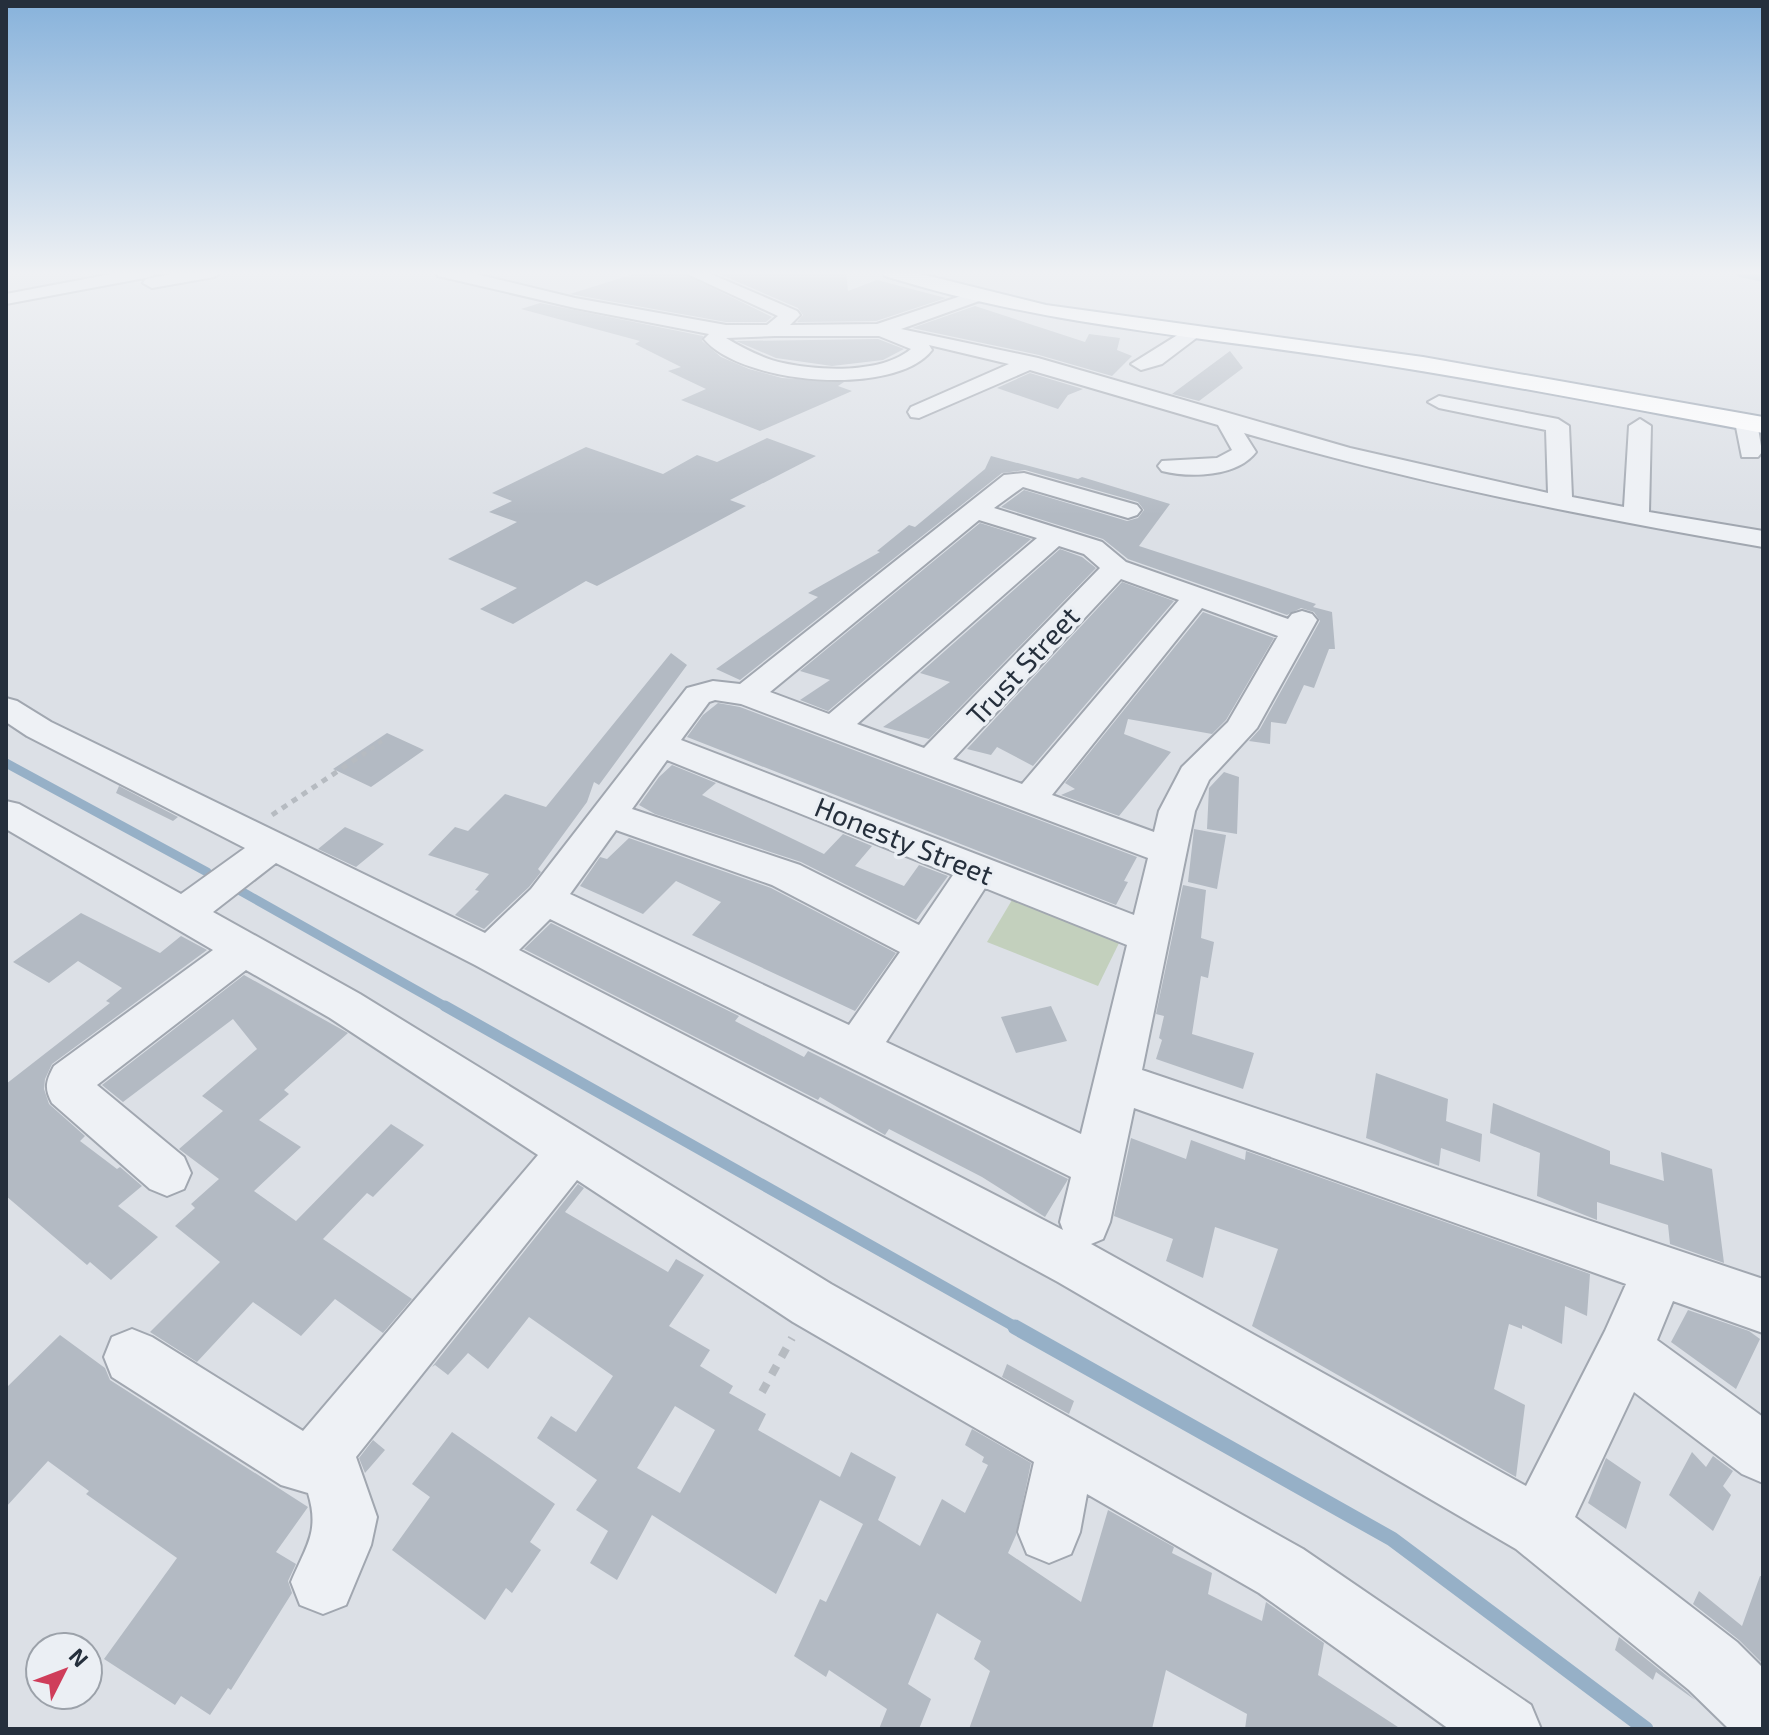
<svg xmlns="http://www.w3.org/2000/svg" width="1769" height="1735" viewBox="0 0 1769 1735" font-family="'Exo 2',sans-serif">
	<style>
		.green { fill: #c3d0bd }
		.lines { fill: none; stroke-linecap: round; stroke-linejoin: round }
		.stream-far2 { stroke: #96b0c7; stroke-width: 9 }
		.stream-far1 { stroke: #96b0c7; stroke-width: 11 }
		.stream { stroke: #96b0c7; stroke-width: 15 }
		.river { fill: #96b0c7; fill-rule: evenodd }
		.building { fill: #b3bac3; fill-rule: evenodd }
		.minor-casing { stroke: #a1a7b0; stroke-width: 4 }
		.major-casing { stroke: #9ba5b2; stroke-width: 4 }
		.path-far2 { stroke: #b6bbc1; stroke-width: 4; stroke-dasharray: 5 5; stroke-linecap: butt }
		.path-far1 { stroke: #b6bbc1; stroke-width: 5; stroke-dasharray: 6 6; stroke-linecap: butt }
		.path { stroke: #b6bbc1; stroke-width: 8; stroke-dasharray: 10 10; stroke-linecap: butt }
		.minor { fill: #eef1f5; fill-rule: evenodd }
		.major { fill: #fff; fill-rule: evenodd }
		.labels { text-anchor: middle; stroke-width: 7; stroke-linejoin: round; paint-order: stroke }
		.street-label { font-size: 28px; fill: #252f3c; stroke: #ebeff4 }
	</style>
	<rect width="100%" height="100%" fill="#dce0e6"/>
	<path class="green" d="M1012 900 1120 941 1098 986 987 942Z"/>
	<g class="lines">
		<path class="stream-far2" d="M6 763 207 872
			M239 890 448 1008"/>
		<path class="stream-far1" d="M445 1006 1019 1329"/>
		<path class="stream" d="M1015 1327 1392 1539 1646 1729"/>
		<path class="river" d="M1735 272H1763V282L1739 277Z"/>
	</g>
	<path class="building" d="M640 272H680L772 317 766 322H726L570 294Z
		M715 272H846L848 291 877 280 946 298 876 321 797 322 803 315 798 308Z
		M540 303 703 336 702 341 721 357 749 369 782 378 844 382 838 386 852 391 760 431 681 400 706 389 668 371 681 367 635 344 640 341 521 309Z
		M975 306 1085 342 1089 334 1120 338 1117 350 1132 356 1112 376 1039 355 912 328Z
		M878 339 904 349 883 360 832 366 776 358 736 341Z
		M1230 351 1243 368 1199 401 1172 394Z
		M1030 373 1083 389 1068 395 1058 409 997 388Z
		M767 438 816 456 730 500 746 506 597 586 586 581 513 624 480 609 517 588 448 559 517 522 489 512 512 501 492 493 586 447 663 474 697 455 717 462Z
		M991 456 1078 479 1082 477 1170 504 1139 546 1316 604 1313 607 1332 612 1335 649H1329L1314 688 1304 685 1286 724 1271 722 1270 744 1249 741 1260 729 1320 621 1314 612 1301 608 1287 615 1128 559 1103 539 1001 507 1024 490 1127 521 1138 518 1144 510 1138 502 1025 470 1002 473 740 680 716 669 818 597 808 593 880 552 877 551 909 525 915 527 985 469Z
		M980 523 1031 539 828 711 800 700 830 680 800 671Z
		M1060 549 1082 557 1096 568 929 739 883 727 950 682 920 673Z
		M1122 582 1174 601 1033 766 997 747 991 755 967 749Z
		M1203 612 1274 638 1226 720 1212 734 1128 719 1124 734 1171 752 1119 816 1061 795 1075 789 1065 783Z
		M671 653 687 665 599 785 594 782 587 802 538 869 541 872 529 887 484 929 455 915 479 891 475 890 489 874 428 855 455 827 468 831 505 794 546 807Z
		M718 703 740 707 1137 857 1124 881 1128 882 1116 905 687 737 703 715Z
		M387 733 424 750 371 787 333 769Z
		M672 765 716 783 702 795 824 854 843 834 872 846 855 866 904 886 919 865 948 876 916 920 801 862 655 814 639 805 659 777Z
		M1224 772 1239 777 1237 834 1207 829 1209 788Z
		M119 786 178 817 173 821 116 793Z
		M345 827 384 844 356 867 318 849Z
		M1194 829 1226 835 1217 889 1188 882Z
		M629 838 771 888 896 953 855 1011 692 935 721 902 676 881 643 914 580 886 600 857 607 859Z
		M1183 885 1206 890 1201 938 1214 942 1208 978 1201 976 1192 1034 1254 1053 1243 1089 1156 1059 1162 1040 1159 1038 1164 1016 1156 1014Z
		M81 913 160 953 181 936 207 950 52 1064 45 1079 44 1089 49 1104 85 1136 80 1141 117 1169 120 1167 142 1186 118 1206 158 1237 111 1280 90 1262 87 1265 6 1196V1084L110 1003 106 1001 122 988 78 961 49 983 13 962Z
		M551 923 739 1016 735 1021 804 1057 808 1051 1068 1179 1067 1181 1045 1217 982 1177 889 1129 885 1135 820 1097 818 1100 524 949Z
		M244 975 348 1033 284 1090 289 1094 259 1120 301 1147 254 1191 296 1221 391 1124 424 1145 373 1197 367 1193 323 1239 412 1299 383 1333 335 1299 301 1336 253 1302 197 1362 150 1332 220 1262 175 1226 195 1208 191 1204 219 1179 179 1149 223 1111 202 1096 257 1049 233 1019 123 1102 102 1085Z
		M1051 1006 1067 1041 1016 1053 1001 1017Z
		M1376 1073 1448 1099 1446 1121 1482 1134 1480 1162 1441 1148 1439 1166 1366 1138Z
		M1493 1103 1610 1151V1164L1664 1181 1661 1152 1712 1169 1724 1263 1670 1244 1668 1225 1597 1202V1220L1537 1196 1540 1153 1490 1133Z
		M1131 1138 1186 1159 1191 1140 1245 1160 1246 1151 1590 1274 1587 1316 1565 1306 1562 1344 1522 1325V1329L1509 1324 1494 1389 1525 1405 1516 1477 1252 1326 1278 1249 1215 1227 1203 1278 1166 1261 1173 1239 1114 1216Z
		M578 1184 584 1188 565 1212 668 1272 676 1259 704 1275 669 1326 710 1350 700 1366 733 1386 729 1393 766 1414 758 1430 840 1477 851 1452 896 1477 878 1520 920 1546 942 1499 965 1513 988 1465 982 1462 984 1457 965 1445 972 1429 1031 1463 1016 1535 1008 1553 1081 1602 1108 1510 1174 1547 1172 1553 1212 1573 1208 1594 1262 1621 1266 1602 1324 1643 1318 1675 1401 1729H1245L1247 1714 1166 1670 1152 1729H969L990 1671 974 1659 981 1641 937 1613 908 1684 931 1699 919 1729H879L887 1709 829 1670 826 1677 794 1656 820 1599 826 1602 863 1524 820 1500 776 1594 652 1515 617 1580 590 1563 608 1531 576 1510 597 1480 537 1438 551 1416 576 1432 613 1376 529 1317 488 1369 468 1353 448 1375 435 1365 432 1367ZM675 1406 715 1430 680 1493 637 1468Z
		M1688 1310 1749 1331 1760 1339 1736 1389 1671 1342Z
		M60 1335 105 1368 110 1380 308 1507 276 1552 296 1564 288 1581 292 1593 231 1690 228 1688 210 1715 181 1696 175 1705 104 1659 177 1558 86 1494 89 1491 48 1461 6 1507V1388Z
		M1007 1364 1074 1401 1069 1414 1002 1377Z
		M452 1432 555 1504 530 1542 541 1550 512 1593 506 1588 485 1620 392 1550 430 1497 412 1484Z
		M373 1440 385 1450 365 1473 359 1458Z
		M1692 1452 1706 1467 1713 1456 1733 1471 1723 1486 1731 1495 1713 1531 1669 1495Z
		M1606 1458 1641 1482 1626 1529 1588 1503Z
		M1760 1576H1763V1664L1739 1640 1693 1604 1699 1591 1742 1626Z
		M1619 1637 1687 1692 1695 1700 1656 1672 1653 1680 1615 1650Z"/>
	<g class="lines">
		<defs>
			<path id="minor" d="M122 272H158L150 277 6 304V294Z
				M183 272H222L214 277 152 288 143 283 146 279Z
				M436 272H467L575 298 726 325H767L778 316 683 272H706L797 311 800 315 790 325 877 324 976 291 982 292 985 296 982 300 901 329 1038 358 1350 448 1548 493 1546 430 1439 408 1428 402 1439 396 1558 419 1569 426 1572 497 1624 507 1629 426 1640 419 1651 426 1649 512 1763 531V547C1588 517 1416 483 1244 433L1256 452C1237 477 1190 478 1162 471L1158 466 1162 461 1217 458 1232 450 1218 425 1030 370 919 418 911 417 908 412 911 407 1009 364 929 345 932 350C895 398 741 384 704 339L709 334 575 308 438 276ZM775 336H879L911 349C881 374 820 371 783 363 763 359 743 348 726 338Z
				M1192 326 1199 328 1201 332 1199 336 1162 364 1141 370 1131 364Z
				M1746 415 1757 422 1762 452 1758 457H1742L1735 422Z
				M1024 473 1137 505 1141 510 1137 515 1128 518 1023 487 994 508 1102 542 1126 562 1288 619 1292 614 1302 611 1312 614 1317 620 1257 728 1209 780 1195 811 1142 1070 1763 1279V1333L1673 1301 1657 1340 1763 1417V1483L1742 1474 1634 1392 1575 1517 1737 1642 1763 1668V1729H1729L1689 1690 1516 1549 1058 1282 475 965 276 863 213 912 360 994 831 1284 1303 1549 1531 1705 1541 1729H1449L1259 1593 1087 1494 1080 1532 1071 1554 1049 1563 1027 1554 1018 1532 1034 1462 793 1322 577 1180 356 1457 377 1517 371 1545 346 1605 323 1614 300 1605 291 1582C306 1546 320 1532 308 1493L281 1485 112 1377 104 1357 112 1337 132 1329 152 1337 303 1431 538 1155 330 1018 246 970 97 1085 184 1157 191 1173 184 1189 167 1196 150 1189 52 1103C44 1088 46 1081 54 1066L213 950 6 829V801L19 804 181 894 245 848 27 736 6 722V698L17 701 51 722 485 933 531 889 687 688 713 681 740 684 1004 475ZM979 520 1037 538 829 714 770 692ZM1059 546 1084 554 1100 568 924 748 857 724ZM1121 579 1179 600 1022 784 953 759ZM1202 608 1278 636 1228 722 1182 767 1159 811 1154 832 1052 795ZM715 700 741 704 1148 858 1134 915 681 740 709 702ZM667 760 953 875 919 925 800 865 632 809ZM616 830 772 885 900 952 849 1025 570 894ZM985 888 1127 945 1081 1134 886 1042ZM550 919 1071 1177 1060 1222 1063 1230 519 950ZM1134 1108 1626 1284 1605 1331 1526 1486 1091 1244 1103 1239 1110 1222Z"/>
			<path id="major" d="M883 272H913L1046 305 1423 357 1763 417V433C1616 406 1469 377 1320 355 1173 334 1028 321 885 276Z"/>
		</defs>
		<use href="#minor" class="minor-casing"/>
		<use href="#major" class="major-casing"/>
		<path class="path-far2" d="M362 755 382 741"/>
		<path class="path-far1" d="M272 815 365 753"/>
		<path class="path" d="M762 1392 792 1338"/>
		<use href="#minor" class="minor"/>
		<use href="#major" class="major"/>
	</g>
	<linearGradient id="sky" x2="0" y2="1"><stop stop-color="#87b2db"/><stop offset="0.53" stop-color="#eff1f4"/><stop offset="1" stop-color="#eff1f4" stop-opacity="0"/></linearGradient>
	<rect width="1769" height="515" fill="url(#sky)"/>
	<g class="labels">
		<g class="street-label">
			<text transform="translate(1023 666) rotate(-47)" y="10">Trust Street</text>
			<text transform="translate(904 841) rotate(22)" y="10">Honesty Street</text>
		</g>
	</g>
	<rect width="1769" height="1735" fill="none" stroke="#252f3c" stroke-width="16"/>
	<g transform="translate(64 1671) rotate(48)"><circle r="38" fill="#ebeff4" stroke="#9ca2aa" stroke-width="2"/>
	<path d="M0-6L14 30L0 20L-14 30Z" fill="#cf3d5a"/>
	<text y="-12" font-size="22" font-weight="bold" text-anchor="middle" fill="#252f3c">N</text>
	</g>
</svg>
